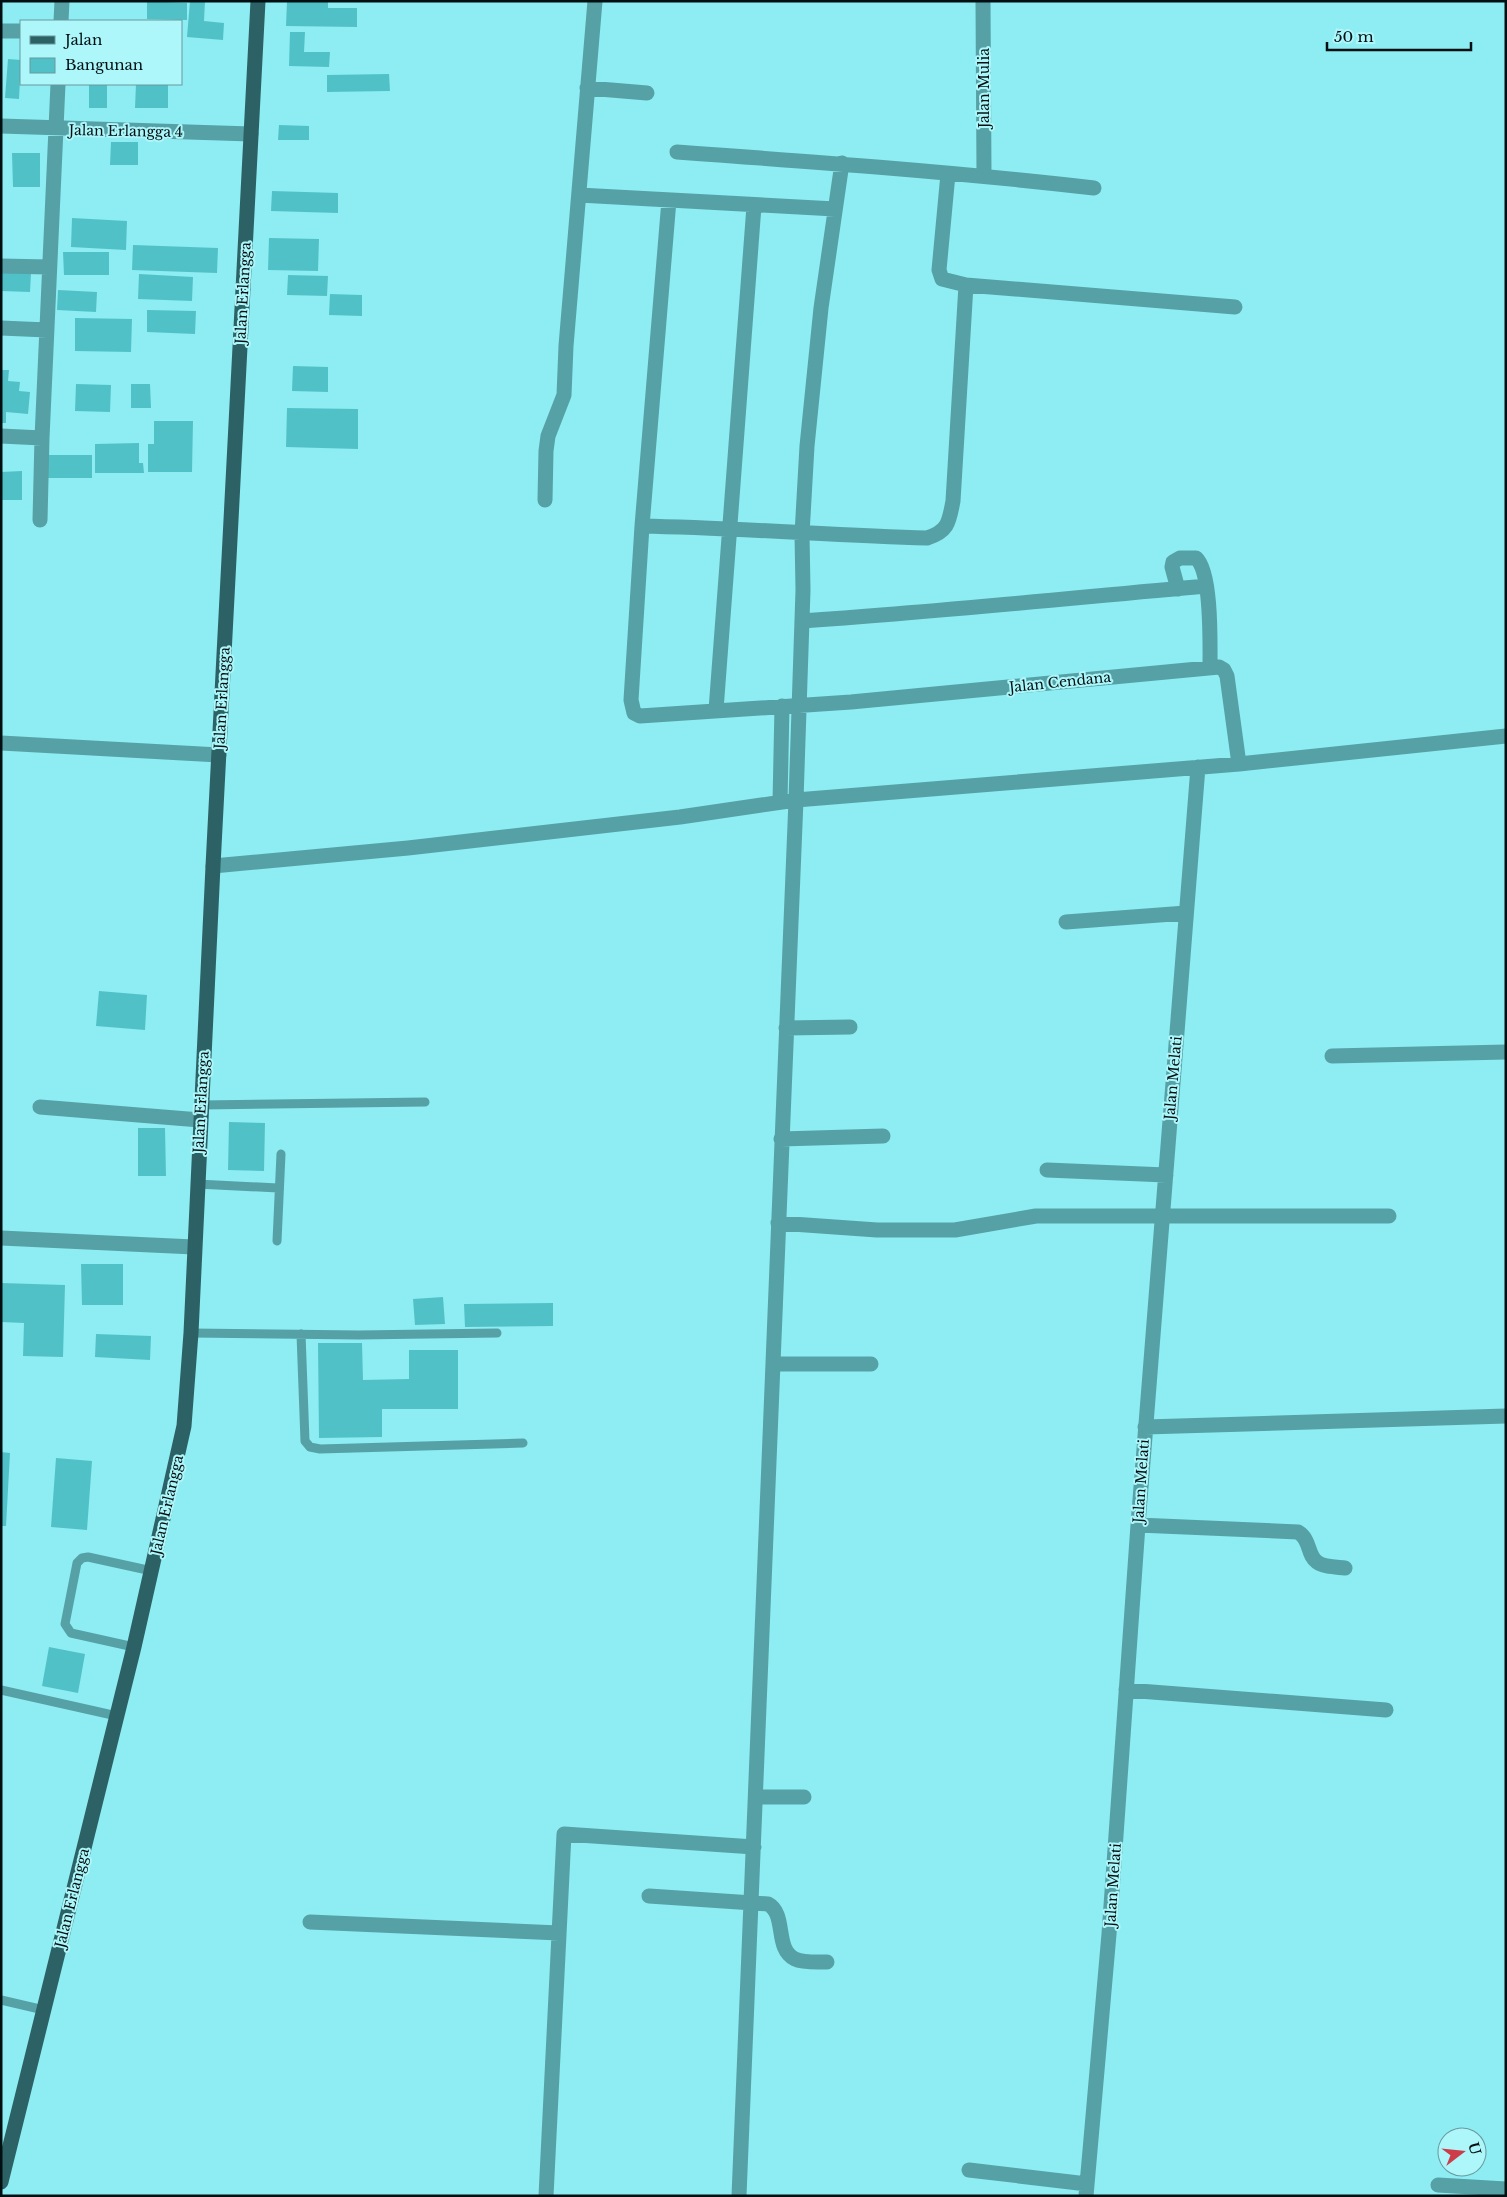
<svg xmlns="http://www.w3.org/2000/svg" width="1507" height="2197" viewBox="0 0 1507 2197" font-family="'Libre Baskerville',serif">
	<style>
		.building { fill: #51c1c8 }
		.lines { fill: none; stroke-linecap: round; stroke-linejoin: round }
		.lane { stroke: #55a1a6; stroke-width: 9 }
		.street { stroke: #55a1a6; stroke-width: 15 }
		.primary { stroke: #2c6265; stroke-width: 15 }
		.labels { text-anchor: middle; stroke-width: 4; stroke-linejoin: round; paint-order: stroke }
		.street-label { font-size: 14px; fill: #001012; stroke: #adf6fa }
	</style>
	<rect width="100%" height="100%" fill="#8dedf2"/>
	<path class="building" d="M147 1 187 3V20L147 19Z
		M190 1H205L204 21 224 23 223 40 187 37Z
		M287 1H328V8H357V27L286 26Z
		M290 32H305L304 52H330L329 67 289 66Z
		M8 59 21 60 19 99 5 98Z
		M389 74 390 91 327 92V75Z
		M89 84H107V108H89Z
		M136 84H168V108H135Z
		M279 125 309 126V140H278Z
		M111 142H138V165H110Z
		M12 153H40V187H13Z
		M272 191 338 193V213L271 211Z
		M72 218 127 221 126 250 71 247Z
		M269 238 319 239 318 271 268 270Z
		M133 245 218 248 217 273 132 270Z
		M63 252H109V275H64Z
		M1 272 31 273 30 292 1 291Z
		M139 274 193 277 192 301 138 299Z
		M288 275 328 276 327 296 287 295Z
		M58 290 97 292 96 312 57 310Z
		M330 294 362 295V316L329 315Z
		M147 310 196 311 195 334 147 332Z
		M75 318 132 319 131 352 75 351Z
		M293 366 328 367V392L292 391Z
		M1 370H9L8 381 20 382 19 391 30 392 28 414 6 412V423H1Z
		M76 384 111 385 110 412 75 411Z
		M131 384H150L151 408H131Z
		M287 408 358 409V449L286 447Z
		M154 421H193L192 472H148V444H154Z
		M139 443V463H143L144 473H95V444Z
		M45 455H92V478H45Z
		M22 471V500H1V472Z
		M99 991 147 995 145 1030 96 1026Z
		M229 1122 265 1123 264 1171 228 1170Z
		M138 1128H165L166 1176H138Z
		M81 1264H123V1305H82Z
		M1 1283 65 1285 63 1357 23 1356 24 1323 1 1322Z
		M443 1297 445 1324 415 1325 413 1299Z
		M553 1303V1326L465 1327 464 1304Z
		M96 1334 151 1336 150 1360 95 1357Z
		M318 1343H362L363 1380 409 1379V1350H458V1409H382V1437L319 1438Z
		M1 1452 10 1453 6 1526H1Z
		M56 1458 92 1461 87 1530 51 1527Z
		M49 1647 85 1654 78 1693 42 1686Z"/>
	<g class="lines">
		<path class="lane" d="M201 1105 425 1102
			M197 1184 278 1188
			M277 1241 281 1154
			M191 1333 359 1335 497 1333
			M301 1334 305 1441 310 1447 320 1449 523 1443
			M134 1647 71 1633 65 1624 77 1563 82 1558 88 1557 152 1571
			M1 1690 117 1716
			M1 2000 44 2010"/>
		<path class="street" d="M983 1 984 175
			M61 21 62 1
			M1 31H21
			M587 88 647 93
			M1 126 251 134
			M677 152C816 162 955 172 1094 188
			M579 195 835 209
			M669 200 642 526 631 700 634 713 640 716 851 702 1219 667 1224 670 1227 676 1239 764
			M1 266 49 267
			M966 285 1235 307
			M1 328 47 330
			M1 436 42 438
			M545 500 546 451 548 436 564 395 566 346 595 1
			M40 520 42 438 58 84
			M642 526C737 528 832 535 927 538 949 531 949 521 953 501L966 285 942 279 939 270 948 174
			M1178 589 1172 567 1173 562 1180 558H1196C1212 572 1210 645 1210 667
			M802 621C937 612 1071 598 1206 586
			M716 710 754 206
			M1 743 219 755
			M780 802 782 706
			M213 866 408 848 680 817 796 800 1239 764 1506 736
			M1066 922 1186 913
			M786 1028 850 1027
			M1332 1056 1506 1052
			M40 1107 200 1120
			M781 1139 883 1136
			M1047 1170 1166 1175
			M778 1223 877 1230H955L1036 1216H1389
			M1 1238 194 1247
			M773 1364H871
			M1145 1427 1506 1416
			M1138 1525 1298 1532C1311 1540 1307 1555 1317 1562 1323 1567 1337 1567 1345 1568
			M1126 1690 1386 1710
			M756 1797H804
			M649 1896 768 1904C787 1914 774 1949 795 1959 803 1963 817 1962 827 1962
			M310 1922 559 1933
			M969 2170 1087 2184
			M1438 2185 1506 2189
			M546 2196 564 1834 754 1847
			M739 2196 796 800 803 590 802 534 807 446 821 308 842 163
			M1086 2196 1109 1934 1138 1525 1198 767"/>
		<path class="primary" d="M1 2182 134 1647 184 1426 191 1333 213 866 258 1"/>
	</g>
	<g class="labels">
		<g class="street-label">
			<text transform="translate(984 88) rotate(-90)" y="5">Jalan Mulia</text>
			<text transform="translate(126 131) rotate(1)" y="5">Jalan Erlangga 4</text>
			<text transform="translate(243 293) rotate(-87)" y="5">Jalan Erlangga</text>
			<text transform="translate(1060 682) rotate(-6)" y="5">Jalan Cendana</text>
			<text transform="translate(222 698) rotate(-87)" y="5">Jalan Erlangga</text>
			<text transform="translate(1173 1078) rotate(-85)" y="5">Jalan Melati</text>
			<text transform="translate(201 1102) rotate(-87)" y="5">Jalan Erlangga</text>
			<text transform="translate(1141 1481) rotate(-86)" y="5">Jalan Melati</text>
			<text transform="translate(167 1505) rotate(-77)" y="5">Jalan Erlangga</text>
			<text transform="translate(1113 1885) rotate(-86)" y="5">Jalan Melati</text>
			<text transform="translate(72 1898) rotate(-76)" y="5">Jalan Erlangga</text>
		</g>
	</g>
	<rect width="1507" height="2197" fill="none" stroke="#001012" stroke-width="5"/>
	<rect x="20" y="20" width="162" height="65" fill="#adf6fa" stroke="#689a9d"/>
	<rect x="30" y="36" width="25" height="8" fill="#2c6265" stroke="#689a9d"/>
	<text x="65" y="45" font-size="15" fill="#001012">Jalan</text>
	<rect x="30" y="58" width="25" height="15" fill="#51c1c8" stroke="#689a9d"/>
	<text x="65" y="70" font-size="15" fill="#001012">Bangunan</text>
	<g transform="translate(1462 2152) rotate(74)"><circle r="24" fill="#adf6fa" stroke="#689a9d"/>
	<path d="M0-4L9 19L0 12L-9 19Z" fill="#cd3d49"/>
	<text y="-8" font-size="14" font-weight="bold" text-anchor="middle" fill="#001012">U</text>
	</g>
	<path d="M1327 42v8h144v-8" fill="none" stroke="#001012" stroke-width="2.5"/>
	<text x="1334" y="42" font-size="15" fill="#001012" stroke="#adf6fa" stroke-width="4" paint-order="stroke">50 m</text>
</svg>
